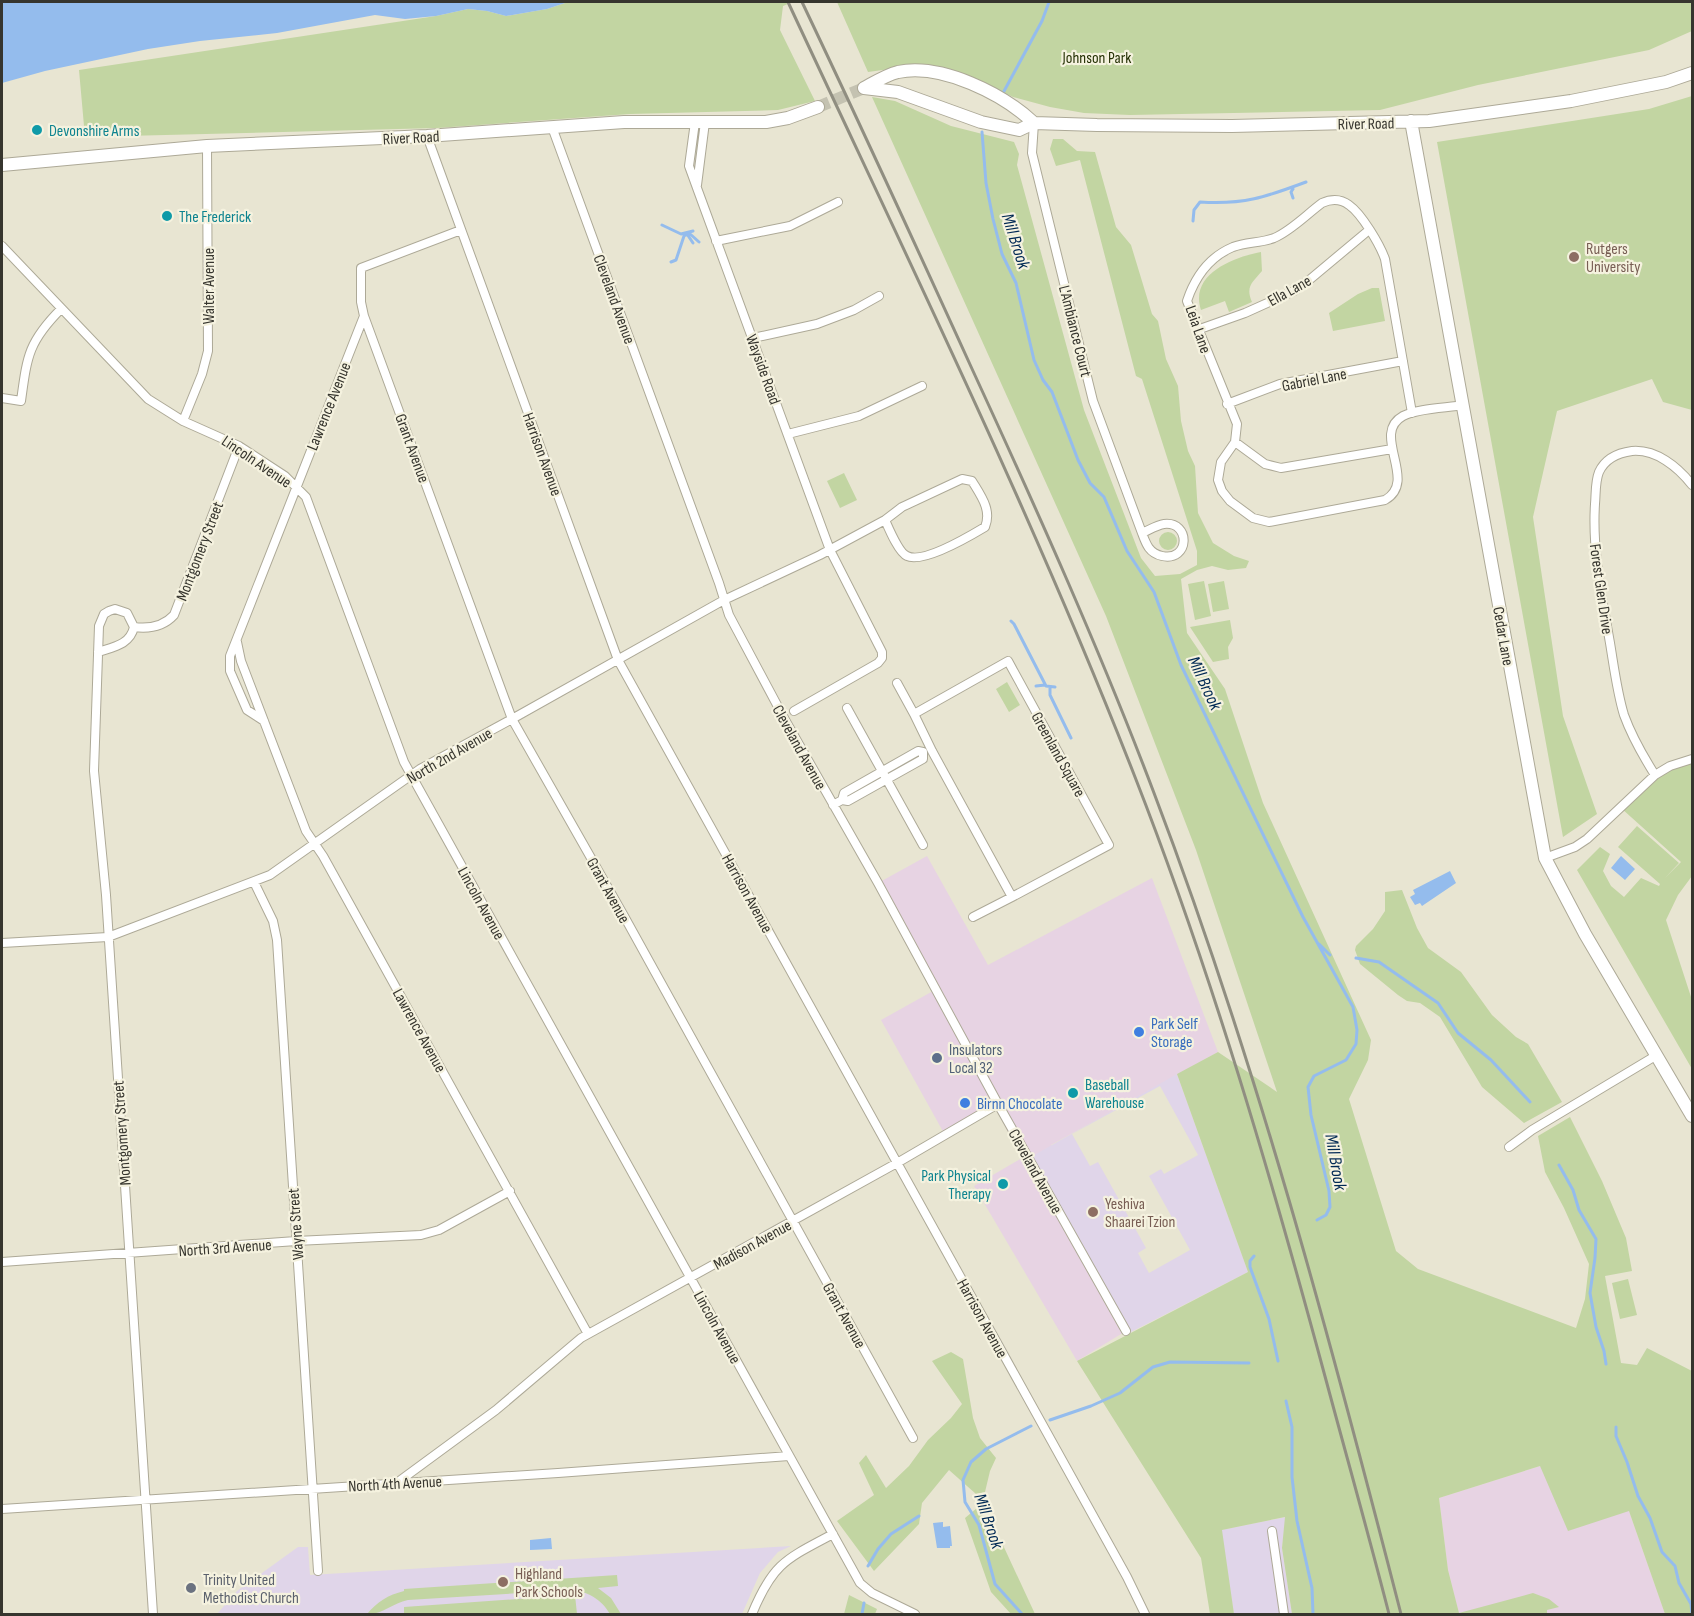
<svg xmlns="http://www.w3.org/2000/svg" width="1694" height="1616" viewBox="0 0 1694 1616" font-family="'Sofia Sans Condensed',sans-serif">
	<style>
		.industrial { fill: #e7d3e3 }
		.education { fill: #e0d5e9; fill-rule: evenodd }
		.green { fill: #c2d5a2 }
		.water { fill: #94bced }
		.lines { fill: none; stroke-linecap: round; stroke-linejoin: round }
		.stream { stroke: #94bced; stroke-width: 3 }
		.secondary-tunnel { stroke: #c4c2b1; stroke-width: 12; stroke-dasharray: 12 6; stroke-linecap: butt }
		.street-casing { stroke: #ada997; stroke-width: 10 }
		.secondary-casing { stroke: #ada997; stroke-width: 14 }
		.street { stroke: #fff; stroke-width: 8 }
		.secondary { stroke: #fff; stroke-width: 12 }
		.rail { stroke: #908e81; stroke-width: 3 }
		.culture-dot { fill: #0f9aa8; stroke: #f5f2df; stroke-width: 2 }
		.education-dot { fill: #8d6e63; stroke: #f5f2df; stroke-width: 2 }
		.shop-dot { fill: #3f7fe0; stroke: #f5f2df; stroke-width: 2 }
		.service-dot { fill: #5c6f8a; stroke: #f5f2df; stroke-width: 2 }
		.worship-dot { fill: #6b7280; stroke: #f5f2df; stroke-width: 2 }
		.labels { text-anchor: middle; stroke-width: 4.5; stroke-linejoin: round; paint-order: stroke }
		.park-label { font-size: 16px; fill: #243004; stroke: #f5f2df }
		.street-label { font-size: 16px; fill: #36352e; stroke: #f5f2df }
		.culture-label { font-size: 16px; fill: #0d838f; stroke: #f5f2df; text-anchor: start }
		.education-label { font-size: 16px; fill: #785e54; stroke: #f5f2df; text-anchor: start }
		.shop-label { font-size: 16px; fill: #366cbe; stroke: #f5f2df; text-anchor: start }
		.service-label { font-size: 16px; fill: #4e5e75; stroke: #f5f2df; text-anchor: start }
		.worship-label { font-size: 16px; fill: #5b616d; stroke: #f5f2df; text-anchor: start }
		.water-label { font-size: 18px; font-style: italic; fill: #002954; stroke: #f5f2df }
	</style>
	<rect width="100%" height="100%" fill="#e8e5d2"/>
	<path class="industrial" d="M927 856 988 965 1152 878 1218 1052 1051 1145 1126 1331 1077 1361 974 1186 1022 1158 995 1108 945 1135 881 1020 933 991 878 883Z
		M1540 1466 1629 1511 1665 1614H1459L1448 1570 1439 1498Z"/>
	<path class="education" d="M1177 1074 1248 1272 1127 1334 1029 1158ZM1160 1086 1198 1155 1164 1174 1161 1169 1149 1176 1190 1250 1149 1273 1138 1253 1146 1248 1098 1162 1090 1166 1072 1134Z
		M1286 1517 1282 1548 1292 1614H1234L1221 1530Z
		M791 1546 778 1552 760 1573 742 1614H217L237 1591 298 1547H308L310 1575Z"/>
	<path class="green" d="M568 2H793L783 6 780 30 815 101 778 110 630 114 437 128 85 137 79 70 436 16 468 9 487 11 506 16 547 9Z
		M837 2H1692V31L1649 50 1478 85 1380 110 1130 115 1084 113 1050 107 1013 97 976 79 946 69 919 65 868 72Z
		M1692 96V410L1663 402 1652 379 1557 411 1533 517 1563 716 1597 814 1563 837 1437 142 1649 109Z
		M872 97 895 101 951 126 1014 142 1019 154 1017 165 1084 410 1141 558 1155 576 1180 574 1197 565V551L1142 379 1136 376 1080 160 1056 166 1050 149 1053 139H1063L1077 151 1095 152 1116 227 1131 245 1152 314 1158 321 1166 359 1178 386 1181 421 1188 451 1195 466 1198 513 1213 543 1234 556 1249 561 1246 568 1228 570 1212 566 1197 570 1181 579 1187 633 1225 689 1263 803 1371 1040 1368 1060 1349 1099 1396 1251 1418 1269 1576 1328 1585 1299 1589 1264 1564 1208 1545 1172 1538 1136 1570 1117 1602 1181 1626 1238 1632 1271 1605 1276 1621 1363 1637 1365 1647 1348 1692 1371V1614H1665L1629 1511 1568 1531 1540 1466 1439 1498 1448 1570 1459 1613 1533 1593 1549 1599 1559 1607 1547 1610V1614H1292L1282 1548 1285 1517 1222 1530 1234 1614H1210L1201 1558 1077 1361 1248 1272 1177 1074 1218 1052 1277 1092 1196 850 1106 616Z
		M1261 252 1262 271C1253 282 1245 286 1252 302L1229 312 1225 301 1201 310C1189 274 1234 257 1261 252Z
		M1372 288H1379L1385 321 1333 331 1329 313 1358 294Z
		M844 473 857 500 840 508 827 481Z
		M1159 541a9 9 0 1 1 18 0a9 9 0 1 1-18 0Z
		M1204 581 1211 616 1195 620 1188 584Z
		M1224 581 1229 609 1213 612 1208 584Z
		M1230 620 1233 638 1228 647 1229 659 1213 662 1190 627Z
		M1007 682 1020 705 1009 712 996 689Z
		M1692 759V876L1678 895 1666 920 1692 1000V1069L1577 870 1600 847 1610 854 1603 871 1611 886 1624 897 1641 878 1659 886 1660 884 1618 847 1637 826 1679 863 1665 878 1681 862 1621 808 1655 775Z
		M1402 890 1417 928 1428 948 1461 972 1492 1015 1516 1037 1528 1044 1562 1102 1524 1123 1482 1087 1440 1017 1420 1003 1407 1001 1398 995 1360 964 1355 950 1356 946 1373 929 1385 911V892Z
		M1628 1279 1637 1315 1620 1319 1612 1283Z
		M951 1352 963 1359 973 1418 980 1438 996 1458 990 1471 985 1492 976 1494 949 1470 922 1503 919 1524 874 1571 837 1521 874 1495 859 1463 866 1455 886 1488 909 1466 928 1440 951 1418 962 1404 932 1361Z
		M977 1508 1002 1543 1035 1614H1011L991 1592 965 1518Z
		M617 1575 618 1586 598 1588 611 1598 621 1614H610C602 1600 587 1590 569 1590L408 1600C392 1603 383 1615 367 1614 377 1602 388 1595 404 1591V1589Z
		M575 1595 577 1614H404V1607Z
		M849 1595 877 1609 875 1614H844Z"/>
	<path class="water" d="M2 2H568L547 9 506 16 487 11 468 9 436 16 405 19 375 15 277 33 200 41 148 49 45 71 2 83Z
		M1621 856 1635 869 1625 880 1611 868Z
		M1450 871 1456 883 1422 906 1420 903 1415 905 1410 897 1415 894 1413 890Z
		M943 1522V1527L950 1526 952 1546H950V1548H937L933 1523Z
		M551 1538 552 1549 530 1550V1540Z"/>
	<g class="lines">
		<path class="stream" d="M1003 93 1042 21 1049 2
			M982 132 986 183 993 219 1002 254 1016 283 1034 360 1043 380 1052 392 1078 460 1090 483 1104 497 1127 551 1154 592 1181 665 1303 917 1353 1007 1357 1030 1356 1044 1346 1060 1314 1076 1308 1087 1311 1115 1329 1191 1330 1207 1326 1215 1317 1220
			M1293 189 1291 192 1293 198
			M1193 221 1194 210 1200 202C1243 205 1266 197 1306 182
			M662 225 681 234 693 231
			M689 233 699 242
			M687 234 693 243
			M671 262 676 260 684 236 687 234
			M1011 621 1014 624 1046 686 1055 687
			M1036 686 1045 685
			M1050 688V695L1071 738
			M1319 944 1330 955
			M1356 958 1379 962 1438 1003 1458 1033 1491 1060 1530 1102
			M1559 1165 1573 1190 1579 1210 1596 1239 1595 1258 1590 1293 1596 1327 1604 1351 1606 1364
			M1254 1256 1250 1261V1267L1269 1319 1278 1361
			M1286 1401 1292 1427V1477L1297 1521 1312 1588 1313 1614
			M1050 1420 1091 1406 1120 1393 1153 1367 1170 1362 1249 1363
			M1616 1427V1436L1627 1462 1638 1496 1650 1518 1662 1552 1675 1566 1679 1583 1691 1604 1692 1614
			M868 1566 878 1549 891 1534 919 1516
			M862 1614 864 1603
			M1022 1614 995 1584 979 1525 965 1502 963 1480 971 1462 986 1449 1031 1426"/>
		<path class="secondary-tunnel" d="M818 107 864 88"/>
		<defs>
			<path id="street" d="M695 122 689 166 697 188 830 550 882 652V658L878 663 794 711
				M1034 123 1032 153 1093 401 1142 533C1146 544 1149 553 1162 556 1190 562 1191 521 1164 524 1157 525 1149 530 1142 533
				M552 127 719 583 729 615 784 718 878 883 998 1104 1126 1331
				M427 136 618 660 1127 1577 1145 1614
				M697 185 705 122
				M716 241 790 226 838 202
				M2 246 148 399 183 421 239 446 285 476 306 497 404 762 860 1583 872 1593 915 1614
				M364 316 512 719 624 916 913 1438
				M1197 330 1245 313 1294 291 1308 281 1369 230
				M753 338 817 324 854 310 879 296
				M2 398 21 401C27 357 28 342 61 309
				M1227 404 1280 384 1403 361
				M1412 413 1385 259C1380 245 1362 214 1349 205 1341 199 1331 199 1322 203 1307 214 1291 231 1274 238 1261 243 1246 242 1233 247 1209 257 1195 277 1187 301L1237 424 1235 442 1221 462 1218 480 1222 491 1230 501 1253 518 1269 522 1385 500C1419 481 1370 434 1403 416 1418 408 1446 408 1464 405
				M183 421 202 374 208 351 207 146
				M788 434 859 416 922 386
				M1235 442 1265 464 1281 468 1392 449
				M134 627C149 629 163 627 174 615L239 446
				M237 642 241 661 306 831 323 856 588 1334
				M98 652C113 647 130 645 134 627L127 613 115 609 109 611 104 614 99 626 94 771 106 895 153 1614
				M897 683 914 714 932 751 1012 897 973 917
				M847 708 923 845
				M914 714 1008 661 1109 845 1012 897
				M264 721 247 710 230 671V656L364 316 361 302V268L461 230
				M1655 775C1643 756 1632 737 1624 715 1617 692 1614 667 1610 643 1602 597 1592 551 1595 504 1596 493 1595 482 1599 472 1605 459 1617 453 1632 451 1656 449 1678 467 1692 485
				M833 805 842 800 848 801 923 759V752L918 751 844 793 842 800
				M1545 858 1575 847 1587 839 1655 775 1670 766 1692 759
				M254 882 273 921 277 940 318 1571
				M2 943 108 937 270 875 420 769 512 719 724 600 820 555 885 520 902 507 962 479 972 481C981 496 992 510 985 527 970 536 923 564 907 556 899 553 889 529 885 520
				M1509 1147 1532 1130 1657 1055
				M2 1262 296 1241 421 1235 439 1230 510 1191
				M398 1482 496 1410 581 1338 897 1163 998 1104
				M2 1509 558 1473 789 1456
				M1272 1531 1284 1614
				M752 1614C773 1563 786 1559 833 1534"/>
			<path id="secondary" d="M864 88 898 92 981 122 1019 130 1034 123 1097 125 1232 126 1429 121 1571 101 1666 82 1692 73
				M864 88C875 82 886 75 898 72 942 63 1003 94 1034 123
				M1411 121 1545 858 1585 934 1692 1116
				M2 165 207 146 427 136 624 122H766L788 118 818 107"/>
		</defs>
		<use href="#street" class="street-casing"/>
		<use href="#secondary" class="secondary-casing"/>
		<use href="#street" class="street"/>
		<use href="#secondary" class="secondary"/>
		<path class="rail" d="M788 2C907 258 1032 513 1135 777 1212 974 1271 1176 1326 1380 1347 1458 1369 1536 1389 1614
			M802 2C860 124 917 248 973 371 1037 510 1100 650 1154 793 1256 1061 1330 1338 1401 1614"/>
	</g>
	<g class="culture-dot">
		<circle cx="37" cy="130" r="6"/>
		<circle cx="167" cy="216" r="6"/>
		<circle cx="1073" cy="1093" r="6"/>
		<circle cx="1003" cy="1184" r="6"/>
	</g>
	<g class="education-dot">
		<circle cx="1574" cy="257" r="6"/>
		<circle cx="1093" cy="1212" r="6"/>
		<circle cx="503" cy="1582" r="6"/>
	</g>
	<g class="shop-dot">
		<circle cx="1139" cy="1032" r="6"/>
		<circle cx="965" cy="1103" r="6"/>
	</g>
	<circle class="service-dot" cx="937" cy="1058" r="6"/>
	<circle class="worship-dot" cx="191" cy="1588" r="6"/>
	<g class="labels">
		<g class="park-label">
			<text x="1097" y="63">Johnson Park</text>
		</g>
		<g class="street-label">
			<text transform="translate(1366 123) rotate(-1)" y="6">River Road</text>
			<text transform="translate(411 137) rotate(-3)" y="6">River Road</text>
			<text transform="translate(208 286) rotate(-90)" y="6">Walter Avenue</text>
			<text transform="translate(1289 290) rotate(-29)" y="6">Ella Lane</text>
			<text transform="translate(615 299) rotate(70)" y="6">Cleveland Avenue</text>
			<text transform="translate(1199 329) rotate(71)" y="6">Leia Lane</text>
			<text transform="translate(1076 331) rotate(76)" y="6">L'Ambiance Court</text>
			<text transform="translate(764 369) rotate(70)" y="6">Wayside Road</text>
			<text transform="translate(1314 379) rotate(-11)" y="6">Gabriel Lane</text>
			<text transform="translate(328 406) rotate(-68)" y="6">Lawrence Avenue</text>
			<text transform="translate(413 448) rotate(70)" y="6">Grant Avenue</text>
			<text transform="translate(543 454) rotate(70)" y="6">Harrison Avenue</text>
			<text transform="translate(257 461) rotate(34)" y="6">Lincoln Avenue</text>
			<text transform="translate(199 551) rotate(-69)" y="6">Montgomery Street</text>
			<text transform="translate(1602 589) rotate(82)" y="6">Forest Glen Drive</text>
			<text transform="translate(1504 636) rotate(80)" y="6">Cedar Lane</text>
			<text transform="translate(800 747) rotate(61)" y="6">Cleveland Avenue</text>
			<text transform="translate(1059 754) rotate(61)" y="6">Greenland Square</text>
			<text transform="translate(449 755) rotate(-30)" y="6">North 2nd Avenue</text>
			<text transform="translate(609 890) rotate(61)" y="6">Grant Avenue</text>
			<text transform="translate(748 893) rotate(61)" y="6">Harrison Avenue</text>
			<text transform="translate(482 903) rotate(61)" y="6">Lincoln Avenue</text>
			<text transform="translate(420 1030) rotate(61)" y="6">Lawrence Avenue</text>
			<text transform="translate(121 1133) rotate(-94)" y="6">Montgomery Street</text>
			<text transform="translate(1036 1171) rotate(61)" y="6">Cleveland Avenue</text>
			<text transform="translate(295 1224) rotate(-94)" y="6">Wayne Street</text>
			<text transform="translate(752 1244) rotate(-29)" y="6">Madison Avenue</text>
			<text transform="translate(225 1247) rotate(-4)" y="6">North 3rd Avenue</text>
			<text transform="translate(845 1315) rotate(61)" y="6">Grant Avenue</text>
			<text transform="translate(983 1318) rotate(61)" y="6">Harrison Avenue</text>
			<text transform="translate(718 1327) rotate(61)" y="6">Lincoln Avenue</text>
			<text transform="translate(395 1483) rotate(-3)" y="6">North 4th Avenue</text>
		</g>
		<g class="culture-label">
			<text x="49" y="136">Devonshire Arms</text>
			<text x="179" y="222">The Frederick</text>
			<text x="1085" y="1090">Baseball<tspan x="1085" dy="18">Warehouse</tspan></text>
			<text x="991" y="1181" text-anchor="end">Park Physical<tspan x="991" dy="18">Therapy</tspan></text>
		</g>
		<g class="education-label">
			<text x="1586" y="254">Rutgers<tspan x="1586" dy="18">University</tspan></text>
			<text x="1105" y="1209">Yeshiva<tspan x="1105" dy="18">Shaarei Tzion</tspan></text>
			<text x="515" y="1579">Highland<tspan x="515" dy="18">Park Schools</tspan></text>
		</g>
		<g class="shop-label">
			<text x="1151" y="1029">Park Self<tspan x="1151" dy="18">Storage</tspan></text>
			<text x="977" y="1109">Birnn Chocolate</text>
		</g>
		<g class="service-label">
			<text x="949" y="1055">Insulators<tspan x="949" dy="18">Local 32</tspan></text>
		</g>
		<g class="worship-label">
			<text x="203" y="1585">Trinity United<tspan x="203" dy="18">Methodist Church</tspan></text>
		</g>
		<g class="water-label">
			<text transform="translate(1016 241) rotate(72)" y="6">Mill Brook</text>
			<text transform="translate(1205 683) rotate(65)" y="6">Mill Brook</text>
			<text transform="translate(1336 1162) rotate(80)" y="6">Mill Brook</text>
			<text transform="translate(989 1521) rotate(71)" y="6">Mill Brook</text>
		</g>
	</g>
	<rect width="1694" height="1616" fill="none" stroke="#36352e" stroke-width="6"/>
</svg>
